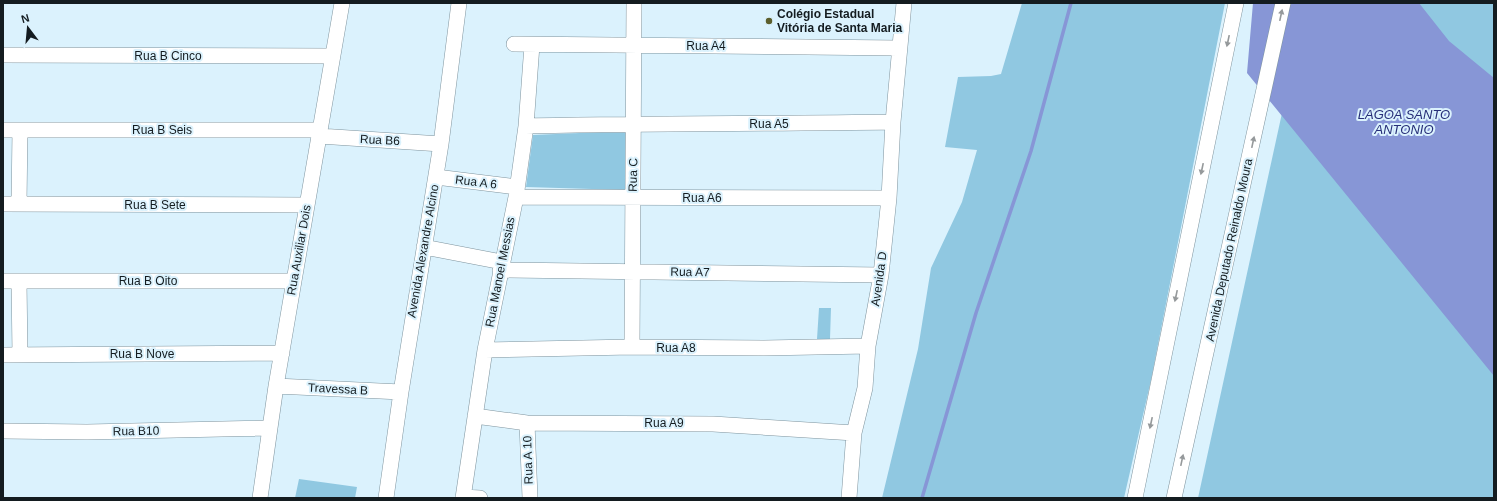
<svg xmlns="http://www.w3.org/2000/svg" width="1497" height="501" viewBox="0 0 1497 501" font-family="Helvetica,sans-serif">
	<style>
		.green { fill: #90c8e1 }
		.water { fill: #8796d6 }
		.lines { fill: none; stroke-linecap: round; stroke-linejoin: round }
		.stream { stroke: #8796d6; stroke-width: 3.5 }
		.minor-casing { stroke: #7f949e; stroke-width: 16 }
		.minor { stroke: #fff; stroke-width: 15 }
		.oneway { fill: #95999b }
		.poi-dot { fill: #5c5f2d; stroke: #dbf2fd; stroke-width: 1.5 }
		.labels { text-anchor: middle; stroke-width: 4; stroke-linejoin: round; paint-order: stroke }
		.poi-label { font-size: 12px; font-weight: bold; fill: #141c20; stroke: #dbf2fd; text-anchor: start }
		.street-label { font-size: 12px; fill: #141c20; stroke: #dbf2fd }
		.water-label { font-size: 13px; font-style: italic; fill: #262e78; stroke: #dbf2fd }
	</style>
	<rect width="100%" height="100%" fill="#dbf2fd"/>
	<path class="green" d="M1022 3H1225L1151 380 1124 498H882L918 349 931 268 962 202 977 150 945 147 958 77 991 76 1001 74Z
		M1306 3H1494V498H1198Z
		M626 131 625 190 526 187 533 135Z
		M819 308H831L830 339H817Z
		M299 479 357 487 355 498H295Z"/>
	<path class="water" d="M1253 3H1419L1449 41 1494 78V376L1247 73Z"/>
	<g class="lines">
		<path class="stream" d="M922 498 976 313 1031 151 1071 3"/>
		<defs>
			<path id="minor" d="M514 44 898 48
				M3 55 332 56
				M526 126C648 123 770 124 893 122
				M3 130H320
				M319 136 441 144
				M436 177 517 187
				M516 197 889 198
				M3 204 306 205
				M19 204 20 130
				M424 247 502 262
				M500 270 881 275
				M3 281H294
				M19 281 20 355
				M632 347 634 3
				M485 350 632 347 764 348 868 346
				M3 355 282 353
				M276 386 401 392
				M475 416 527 423 713 424 854 433
				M527 423 530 498
				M3 431 87 432 270 428
				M463 497 480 498
				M260 498 276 386 294 281 342 3
				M386 498 401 392 441 144 459 3
				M463 498 485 350 516 197 526 126 532 45
				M849 498 854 433 865 388 868 346 881 275 889 198 893 122 904 3
				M1135 498 1236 3
				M1174 498 1283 3"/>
		</defs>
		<use href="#minor" class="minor-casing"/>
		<use href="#minor" class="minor"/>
	</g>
	<defs><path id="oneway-solid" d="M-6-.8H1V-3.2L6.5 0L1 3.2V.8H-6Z"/></defs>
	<g class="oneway">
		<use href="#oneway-solid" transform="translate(1281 15) rotate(-78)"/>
		<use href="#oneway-solid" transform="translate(1228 41) rotate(102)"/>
		<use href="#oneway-solid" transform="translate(1253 142) rotate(-78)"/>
		<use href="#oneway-solid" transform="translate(1202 169) rotate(102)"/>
		<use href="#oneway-solid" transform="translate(1176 296) rotate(102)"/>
		<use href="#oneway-solid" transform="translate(1151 423) rotate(102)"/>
		<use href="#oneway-solid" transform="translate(1182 460) rotate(-78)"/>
	</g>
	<circle class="poi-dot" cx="769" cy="21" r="4"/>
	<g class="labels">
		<g class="poi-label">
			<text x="777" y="18">Colégio Estadual<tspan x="777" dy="14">Vitória de Santa Maria</tspan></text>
		</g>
		<g class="street-label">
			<text x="706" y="50">Rua A4</text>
			<text x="168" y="60">Rua B Cinco</text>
			<text x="769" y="128">Rua A5</text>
			<text x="162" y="134">Rua B Seis</text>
			<text transform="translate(380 140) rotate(3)" y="4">Rua B6</text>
			<text transform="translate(633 175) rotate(-89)" y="4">Rua C</text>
			<text transform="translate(476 182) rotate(7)" y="4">Rua A 6</text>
			<text x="702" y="202">Rua A6</text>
			<text x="155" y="209">Rua B Sete</text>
			<text transform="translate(299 250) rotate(-80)" y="4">Rua Auxiliar Dois</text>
			<text transform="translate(1229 250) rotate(-78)" y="4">Avenida Deputado Reinaldo Moura</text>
			<text transform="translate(423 251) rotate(-80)" y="4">Avenida Alexandre Alcino</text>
			<text transform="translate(500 272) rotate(-79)" y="4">Rua Manoel Messias</text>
			<text transform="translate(690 272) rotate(1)" y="4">Rua A7</text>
			<text transform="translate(879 279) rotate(-82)" y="4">Avenida D</text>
			<text x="148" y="285">Rua B Oito</text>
			<text x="676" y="352">Rua A8</text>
			<text x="142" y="358">Rua B Nove</text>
			<text transform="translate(338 389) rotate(3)" y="4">Travessa B</text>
			<text x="664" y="427">Rua A9</text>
			<text transform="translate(136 431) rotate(-1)" y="4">Rua B10</text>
			<text transform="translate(528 460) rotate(-92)" y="4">Rua A 10</text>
		</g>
		<g class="water-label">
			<text x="1404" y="119">LAGOA SANTO<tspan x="1404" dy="15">ANTONIO</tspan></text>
		</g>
	</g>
	<rect width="1497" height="501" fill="none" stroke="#141c20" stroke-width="8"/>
	<g transform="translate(28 28) rotate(344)" stroke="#dbf2fd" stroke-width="3" paint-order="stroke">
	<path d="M0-3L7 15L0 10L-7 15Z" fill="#141c20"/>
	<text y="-6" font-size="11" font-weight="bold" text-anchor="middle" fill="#141c20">N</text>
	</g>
</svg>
